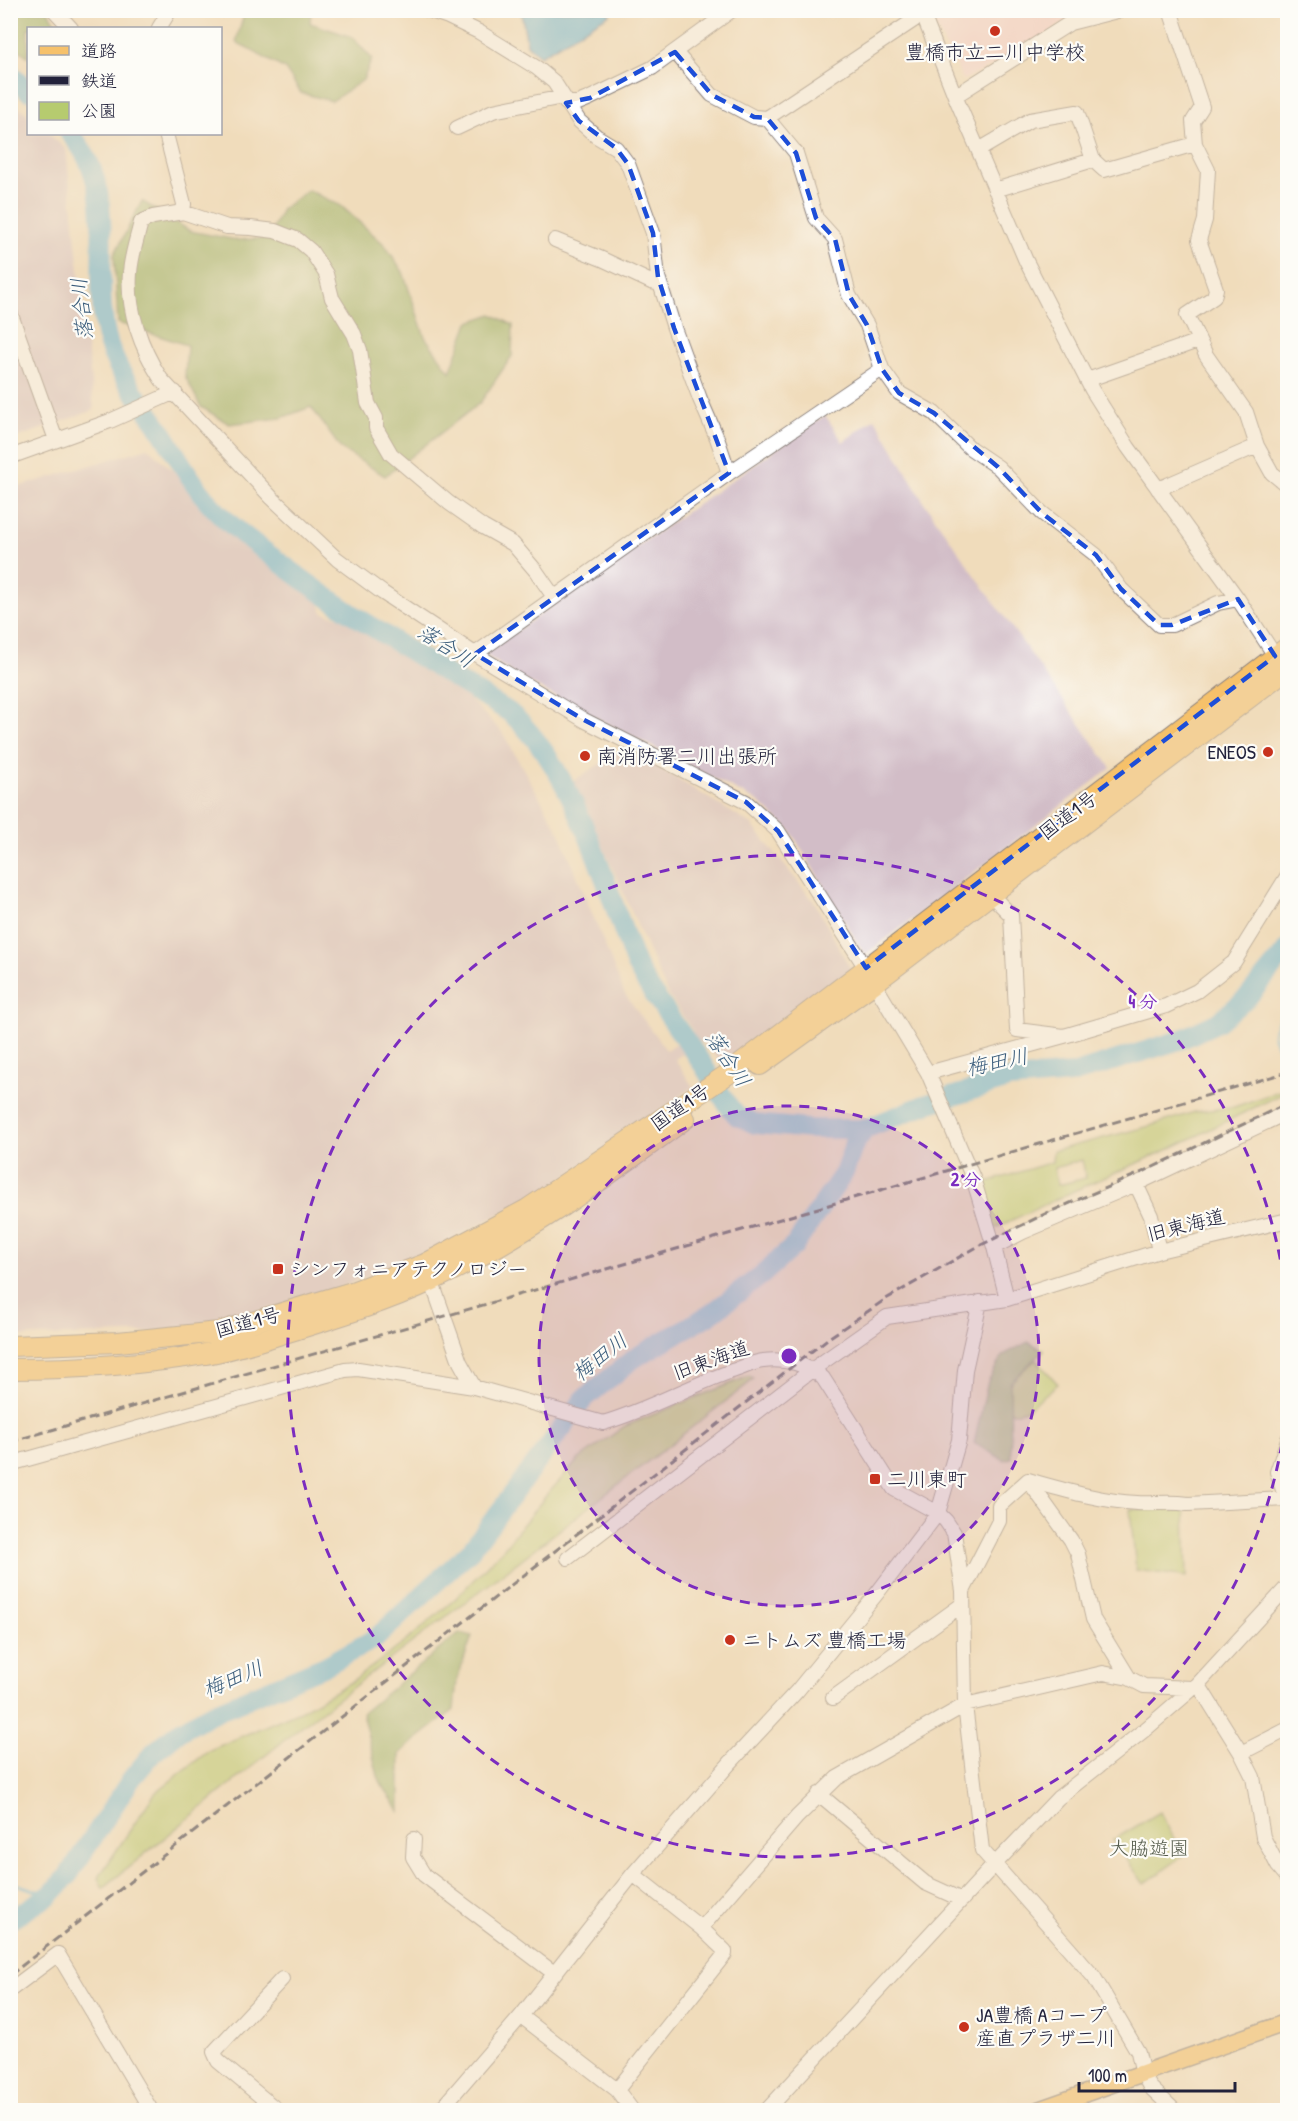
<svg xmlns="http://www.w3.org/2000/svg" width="1298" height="2121" viewBox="0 0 1298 2121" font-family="'Patrick Hand','Klee One',sans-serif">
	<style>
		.built { fill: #f7cfd3 }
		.industrial { fill: #d2bdc7 }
		.green { fill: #b6cb6f; stroke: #6c7655; stroke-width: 1.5; fill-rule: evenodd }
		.forest { fill: #90af62; stroke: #59684e; stroke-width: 1.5 }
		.water { fill: #5eb4db; stroke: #406b8b; stroke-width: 1.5 }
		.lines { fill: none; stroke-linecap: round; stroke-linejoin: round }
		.stream { stroke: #5eb4db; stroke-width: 3 }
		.river { stroke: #5eb4db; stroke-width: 20 }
		.minor-casing { stroke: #897f7b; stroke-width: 16 }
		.major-casing { stroke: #897f7b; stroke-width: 19 }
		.highway-casing { stroke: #897f7b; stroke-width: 22 }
		.minor { stroke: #fff; stroke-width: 14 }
		.major { stroke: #f6c16b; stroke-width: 16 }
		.highway { stroke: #f6c16b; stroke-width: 20 }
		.rail { stroke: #22223b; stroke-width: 3; stroke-dasharray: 9 4.5; stroke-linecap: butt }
		.marked { fill: none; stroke: #1d4ed8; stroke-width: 4.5; stroke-dasharray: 12 8; stroke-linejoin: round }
		.ring { fill: none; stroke: #7b2cbf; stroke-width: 3; stroke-dasharray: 10 8 }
		.poi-dot { fill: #c8321e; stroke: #fdfcf7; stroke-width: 2 }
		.labels { text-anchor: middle; stroke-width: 4.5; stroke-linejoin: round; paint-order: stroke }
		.poi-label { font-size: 20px; fill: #22223b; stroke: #fdfcf7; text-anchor: start }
		.street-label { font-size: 20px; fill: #22223b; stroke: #fdfcf7 }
		.park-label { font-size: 20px; fill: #565d4d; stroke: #fdfcf7 }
		.water-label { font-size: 21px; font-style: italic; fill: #3a5c7b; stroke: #fdfcf7 }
		.centre { fill: #7b2cbf; stroke: #fdfcf7; stroke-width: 3 }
		.ring-label { font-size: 18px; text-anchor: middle; font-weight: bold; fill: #7b2cbf; stroke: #fdfcf7; stroke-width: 4.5; stroke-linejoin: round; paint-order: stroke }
	</style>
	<rect width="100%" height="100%" fill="#fdfcf7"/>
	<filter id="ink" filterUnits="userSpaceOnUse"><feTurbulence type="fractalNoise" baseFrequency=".0167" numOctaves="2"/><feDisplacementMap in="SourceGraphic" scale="12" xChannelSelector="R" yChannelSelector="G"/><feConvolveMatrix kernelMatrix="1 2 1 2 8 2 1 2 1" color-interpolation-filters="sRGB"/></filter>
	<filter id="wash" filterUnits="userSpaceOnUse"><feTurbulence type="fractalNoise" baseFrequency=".008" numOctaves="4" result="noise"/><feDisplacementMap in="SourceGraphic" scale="24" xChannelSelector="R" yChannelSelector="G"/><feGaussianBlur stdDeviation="1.35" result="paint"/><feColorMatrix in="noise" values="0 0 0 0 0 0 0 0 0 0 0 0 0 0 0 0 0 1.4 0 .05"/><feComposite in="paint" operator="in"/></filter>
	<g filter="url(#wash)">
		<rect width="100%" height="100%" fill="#f0dcbb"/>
		<path class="built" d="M928 11H1081L1021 52 963 80Z"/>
		<path class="industrial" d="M10 98 28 115V134H49L66 149 94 410 11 440Z
			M825 415 843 442 875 418 925 504 1111 768 865 955 790 830 757 801 524 680 484 654Z
			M148 448 319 601 323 613 352 620 464 694 502 732 559 831 624 993 666 1050 693 1031 667 993 585 805 572 782 626 747 752 825 815 903 851 970 723 1064 701 1041 675 1059 693 1087 552 1186 433 1249 323 1294 214 1324 161 1332 11 1337V489Z"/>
		<path class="green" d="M1279 1091 1282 1094 1174 1147 1076 1190 991 1230 978 1185 1052 1162 1053 1151 1146 1127 1195 1112 1234 1107ZM1082 1160 1086 1178 1058 1185 1054 1168Z
			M1036 1360 1058 1384 1026 1410 1013 1413 1000 1401V1387Z
			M749 1376 753 1379 748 1384 496 1579 303 1725 103 1888 98 1878 155 1793 210 1750 302 1710 351 1682 404 1643 455 1599 504 1548 545 1497 579 1459 625 1426Z
			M1130 1509 1185 1510 1187 1577 1136 1570Z
			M1160 1812 1183 1856 1144 1884 1113 1840Z"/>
		<path class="forest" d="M10 11H48L58 28H28V57L11 43Z
			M245 11H311L310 23 352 37 372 59 363 80 332 101 301 93 285 69 236 42Z
			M308 190 341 206 385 245 403 272 425 337 450 372 469 322 492 314 513 325 512 356 480 403 385 476 341 449 311 407 281 418 229 424 201 407 185 376 187 345 118 323 114 255 142 201 190 231 237 240 268 238 282 209Z
			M1287 1005V1045L1283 1047 1279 1032Z
			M1028 1342 1044 1350 1010 1383 1011 1458 1004 1460 974 1443 988 1381 1003 1355Z
			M459 1633 472 1636 457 1680 454 1710 414 1741 400 1754V1812L379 1780 362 1713Z"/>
		<path class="water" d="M609 10 610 14 540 56 527 44 521 11Z"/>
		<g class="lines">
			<path class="stream" d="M1288 997 1273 1034 1288 1076
				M10 1880 16 1884 50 1895"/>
			<path class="river" d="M10 73 28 91
				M70 134C121 188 91 268 106 334 114 370 138 397 159 427 176 453 191 483 212 506 232 528 258 546 282 564 354 619 432 664 509 712 574 766 606 888 636 965L646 983 703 1065 727 1104 737 1116 755 1124 810 1129H865
				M10 1920 50 1895 67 1877 132 1778 153 1753 177 1733 210 1714 325 1666 376 1638 417 1600 470 1551 584 1399 633 1359 709 1315 762 1275 795 1245 844 1173 854 1145 865 1129 924 1105 1009 1079 1072 1074 1180 1040 1218 1022 1248 997 1288 949"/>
		</g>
	</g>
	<g filter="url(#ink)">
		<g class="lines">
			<defs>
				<path id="minor" d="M54 10 71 28
					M428 10 448 17 479 32 537 68 554 82 579 121 596 136 616 148 628 164 653 233 658 277 674 328 700 399 717 438 729 473
					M921 10 955 96 1026 261 1092 390 1128 447 1238 599 1279 662
					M1170 10 1202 107 1193 121 1195 144 1208 170 1205 220 1199 240 1216 289 1214 297 1187 315 1206 355 1246 412 1257 446 1272 473 1288 486
					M159 28 170 10
					M675 52 712 95 754 117 767 118 796 153 816 218 835 239 849 295 867 325 882 369
					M955 96 1070 23 1121 10
					M566 103H578L590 98 652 68 732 10
					M767 118 923 14
					M457 128 493 111 563 97
					M166 134 184 204 183 212
					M979 150 1030 120 1077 112 1093 160
					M995 190 1093 160 1104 170 1195 144
					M555 240 602 259 651 282 660 284
					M10 312 56 440
					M1087 380 1198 341
					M10 457 110 421 175 392
					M1158 489 1257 446
					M554 597 536 571 513 544 483 527 449 503 391 454 376 428V418L368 403 360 350 354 334 332 298 326 274 311 251 298 240 275 231 251 228 227 227 183 212 153 217 141 222C137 239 131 256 130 273 127 310 141 348 161 379L272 498 337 559 383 593 475 654 584 720 746 802 778 831 866 968
					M475 654 729 473 882 369 899 393 934 413 970 448 998 467 1042 513 1096 555 1121 589 1159 625H1172L1218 603 1238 599
					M874 983 928 1073 1064 1036 1017 1030 1011 915 990 894
					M1064 1036 1166 1006 1197 991 1234 962 1288 875
					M928 1073 973 1178 994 1247 1007 1299
					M1136 1184 1151 1216 1159 1251
					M994 1247 1023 1232 1136 1184 1288 1112
					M429 1274 460 1362 474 1387
					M10 1464 345 1370 358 1369 474 1387 603 1423C648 1410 689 1386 732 1371 742 1368 753 1362 763 1361 785 1358 807 1364 823 1378L894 1489 938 1513 946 1521 954 1533 963 1591 965 1705 982 1850 1094 1977 1138 2052 1143 2074 1150 2087 1174 2110
					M1028 1480 1071 1540 1078 1554 1093 1619 1129 1678
					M568 1558 813 1369 887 1317 1007 1299 1159 1251 1288 1220
					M963 1591 999 1521V1506L1028 1480C1064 1490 1100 1501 1137 1503 1154 1504 1170 1501 1188 1504L1286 1499 1277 1472 1288 1439
					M1198 1684 1241 1753 1253 1777 1263 1837 1278 1866 1288 1878
					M833 1698 963 1604
					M1241 1753 1288 1729
					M819 1794 925 1883 962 1900
					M414 1839 413 1857 424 1875 554 1973
					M701 1928 797 1817 837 1778 965 1705 1103 1673 1129 1678 1144 1686 1192 1688
					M10 1990 58 1954 151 2110
					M521 2016 617 2090 632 2110
					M617 2090 725 1954V1951L701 1928 633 1874
					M277 2110 218 2061 214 2052 282 1979
					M440 2110 521 2016 633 1874 730 1763 797 1691 878 1592 938 1513 959 1440 965 1370 980 1302
					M767 2110 994 1865 1058 1798 1147 1728 1198 1684 1288 1586"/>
				<path id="major" d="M1038 2110 1288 2022"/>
				<path id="highway" d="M760 1065 874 983 1288 668
					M10 1346 118 1342 219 1332 352 1292 425 1264 526 1210 728 1074 1288 647
					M10 1369C75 1369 141 1365 205 1354 233 1350 261 1340 288 1332 337 1317 386 1302 433 1280 524 1237 605 1178 685 1119"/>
			</defs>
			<use href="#minor" class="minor-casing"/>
			<use href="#major" class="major-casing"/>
			<use href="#highway" class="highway-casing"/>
			<use href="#minor" class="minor"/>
			<use href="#major" class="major"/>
			<use href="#highway" class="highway"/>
			<path class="rail" d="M10 1442 1288 1072
				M10 1975 830 1337 886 1299 977 1247 1047 1213 1145 1171 1288 1103"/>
		</g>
	</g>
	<path d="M0 0H1298V2121H0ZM675 52 712 95 754 117 767 118 796 153 816 218 835 239 849 295 867 325 882 369 899 393 934 413 998 467 1042 513 1096 555 1121 589 1159 625H1172L1238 599 1275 656 866 968 778 831 746 802 584 720 475 654 729 473 674 328 658 277 653 233 628 164 616 148 579 121 566 103 590 98Z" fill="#f0dcbb" fill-opacity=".55" fill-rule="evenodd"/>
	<path class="marked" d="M675 52 712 95 754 117 767 118 796 153 816 218 835 239 849 295 867 325 882 369 899 393 934 413 998 467 1042 513 1096 555 1121 589 1159 625H1172L1238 599 1275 656 866 968 778 831 746 802 584 720 475 654 729 473 674 328 658 277 653 233 628 164 616 148 579 121 566 103 590 98Z"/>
	<circle cx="789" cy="1356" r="250" fill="#7b2cbf" fill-opacity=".12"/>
	<g class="ring">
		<circle cx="789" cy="1356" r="250"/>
		<path d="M1287 1408A501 501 0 1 1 1287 1304"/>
	</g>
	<g class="poi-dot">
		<circle cx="995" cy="31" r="6"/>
		<circle cx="1268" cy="752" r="6"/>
		<circle cx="585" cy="756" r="6"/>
		<rect x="272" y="1263" width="12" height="12" rx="3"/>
		<rect x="869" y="1473" width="12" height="12" rx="3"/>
		<circle cx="730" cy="1640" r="6"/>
		<circle cx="964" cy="2027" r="6"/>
	</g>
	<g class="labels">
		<g class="poi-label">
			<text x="995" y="59" text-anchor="middle">豊橋市立二川中学校</text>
			<text x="1256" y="759" text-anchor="end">ENEOS</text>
			<text x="597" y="763">南消防署二川出張所</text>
			<text x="290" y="1276">シンフォニアテクノロジー</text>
			<text x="887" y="1486">二川東町</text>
			<text x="742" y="1647">ニトムズ 豊橋工場</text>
			<text x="976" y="2022">JA豊橋 Aコープ<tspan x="976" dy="23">産直プラザ二川</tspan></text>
		</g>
		<g class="street-label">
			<text transform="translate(1068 815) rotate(-37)" y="7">国道1号</text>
			<text transform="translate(680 1107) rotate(-35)" y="7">国道1号</text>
			<text transform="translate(1186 1225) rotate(-14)" y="7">旧東海道</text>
			<text transform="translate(248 1322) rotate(-15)" y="7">国道1号</text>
			<text transform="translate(711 1360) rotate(-20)" y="7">旧東海道</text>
		</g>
		<g class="park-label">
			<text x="1149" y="1855">大脇遊園</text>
		</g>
		<g class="water-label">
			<text transform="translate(82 309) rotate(-96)" y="7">落合川</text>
			<text transform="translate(446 646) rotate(33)" y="7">落合川</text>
			<text transform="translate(728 1059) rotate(56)" y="7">落合川</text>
			<text transform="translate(997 1062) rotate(-12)" y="7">梅田川</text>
			<text transform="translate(600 1357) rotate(-38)" y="7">梅田川</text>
			<text transform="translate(233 1679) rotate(-23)" y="7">梅田川</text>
		</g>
	</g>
	<circle cx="789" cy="1356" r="9" class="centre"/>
	<g class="ring-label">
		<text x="1143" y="1008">4 分</text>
		<text x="966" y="1186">2 分</text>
	</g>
	<rect width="1298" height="2121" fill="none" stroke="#fdfcf7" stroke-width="36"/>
	<rect x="27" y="27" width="195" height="108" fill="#fdfcf7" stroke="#a5a5ac" stroke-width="1.5"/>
	<rect x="39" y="46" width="30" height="9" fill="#f6c16b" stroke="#a5a5ac" stroke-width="1.5"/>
	<text x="81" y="57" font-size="18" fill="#22223b">道路</text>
	<rect x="39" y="76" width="30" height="9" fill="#22223b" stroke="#a5a5ac" stroke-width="1.5"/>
	<text x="81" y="87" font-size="18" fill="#22223b">鉄道</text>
	<rect x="39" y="102" width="30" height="18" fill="#b6cb6f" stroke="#a5a5ac" stroke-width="1.5"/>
	<text x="81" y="117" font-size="18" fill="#22223b">公園</text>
	<path d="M1079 2082v9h156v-9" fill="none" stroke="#22223b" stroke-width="3"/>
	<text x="1088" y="2082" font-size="18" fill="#22223b" stroke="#fdfcf7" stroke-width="4.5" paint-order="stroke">100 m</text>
</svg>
